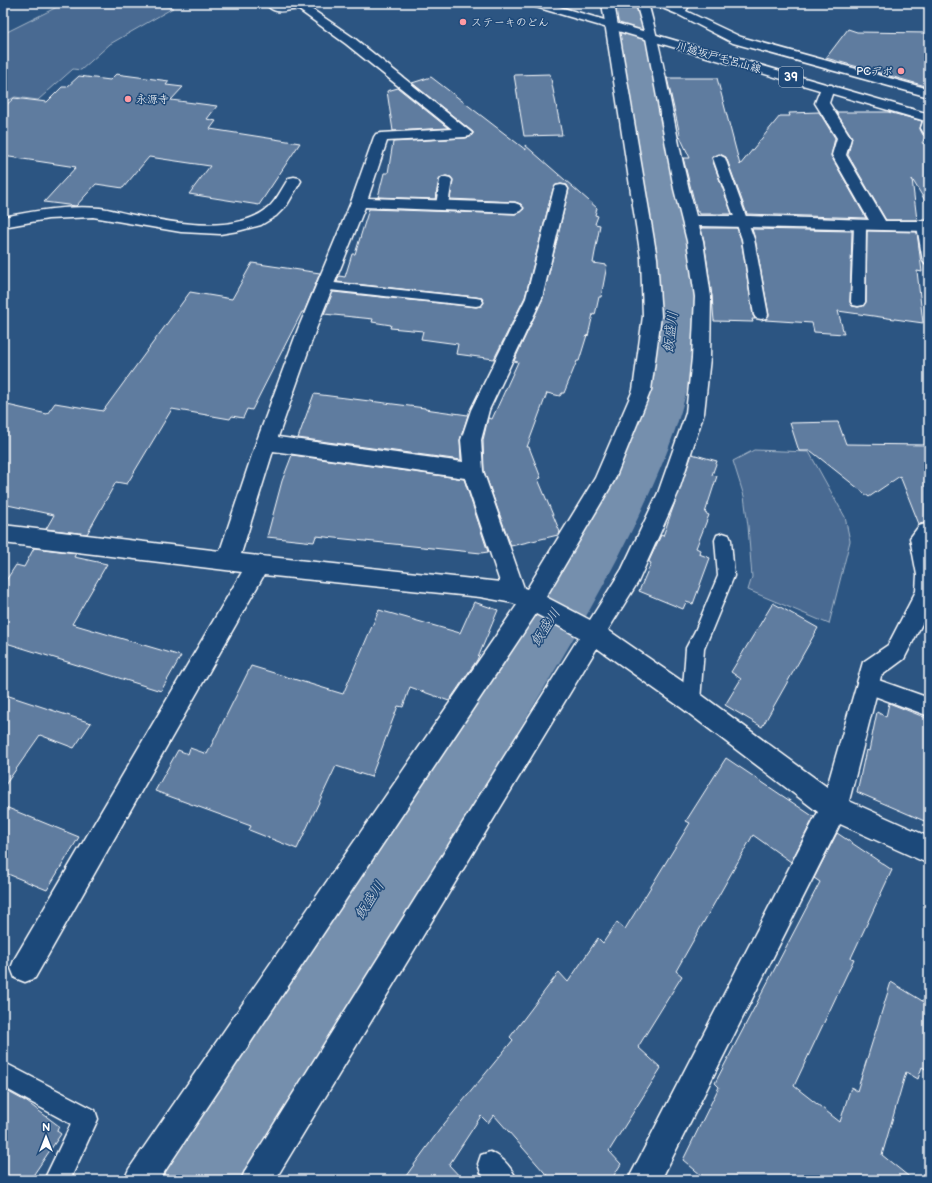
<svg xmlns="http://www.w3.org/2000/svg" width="932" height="1183" viewBox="0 0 932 1183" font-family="'Balsamiq Sans','Klee One',sans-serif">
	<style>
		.green { fill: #486b92; stroke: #a4b5c8 }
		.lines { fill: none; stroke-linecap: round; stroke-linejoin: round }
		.river { fill: #748fad; fill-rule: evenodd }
		.building { fill: #5e7c9f; stroke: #fff }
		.lane-casing { stroke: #fff; stroke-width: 3 }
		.street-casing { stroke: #fff; stroke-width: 3 }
		.primary-casing { stroke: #fff; stroke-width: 3 }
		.lane { fill: #1f4a7a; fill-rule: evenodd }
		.street { fill: #1f4a7a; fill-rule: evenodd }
		.primary { fill: #1f4a7a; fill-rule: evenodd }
		.poi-dot { fill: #ff9aa2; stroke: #1f4a7a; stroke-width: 1.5 }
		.labels { text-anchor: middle; stroke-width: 3; stroke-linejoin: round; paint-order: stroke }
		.far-poi-label { font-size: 11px; fill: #fff; stroke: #1f4a7a; text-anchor: start }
		.far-street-label { font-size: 11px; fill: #fff; stroke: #1f4a7a }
		.shield { fill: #1f4a7a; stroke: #bcc9d7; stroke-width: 1 }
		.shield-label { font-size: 12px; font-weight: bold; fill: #fff }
		.water-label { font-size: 14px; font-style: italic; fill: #d5dde6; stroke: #1f4a7a }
	</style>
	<rect width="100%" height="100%" fill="#2c5582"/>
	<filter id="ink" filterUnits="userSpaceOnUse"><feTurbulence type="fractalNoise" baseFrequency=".025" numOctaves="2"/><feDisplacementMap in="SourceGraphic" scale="8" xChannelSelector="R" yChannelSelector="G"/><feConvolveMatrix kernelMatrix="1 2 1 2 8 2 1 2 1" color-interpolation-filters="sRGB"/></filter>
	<g filter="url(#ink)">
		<path class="green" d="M65 3H156L173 8 110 44 81 70 73 69 38 100 15 97 9 100 3 99V34Z
			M754 450 809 452 845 517 850 541 829 624 748 590 752 577 748 526 744 496 733 461Z"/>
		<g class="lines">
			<path class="river" d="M609 3H641C654 67 669 131 682 195 690 240 701 286 697 331 691 399 665 463 635 524 594 608 544 688 496 768 412 906 326 1043 241 1180H142L156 1148 537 587 595 490 610 457 626 417 639 377 647 336 650 286 641 204Z"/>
		</g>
		<path class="building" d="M848 29 857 32 929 33V87L826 58Z
			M116 74 169 81 166 85 183 87 171 100 217 106 207 119 216 121 210 129 300 143 259 205 189 194 210 166 149 157 123 188 96 184 76 206 44 202 76 167 3 156V108L14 98 47 102 62 87H67L79 76 110 80Z
			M550 74 562 135 524 136 514 75Z
			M431 77 526 150 525 145 597 208 595 215 598 216 595 224 600 225 593 263 607 265 601 297H599L595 315 593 314 588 336 587 335 579 361H577L564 393H562L560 396 547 393 527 447H529L541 478 538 479 560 532 558 535 511 546 484 471 483 440 488 418 492 419 518 362 514 361 543 298 569 189 567 185 561 184 556 185 553 189 525 297 494 359 456 354 458 344 421 339 423 331 390 328 391 325 372 322 373 319 324 314 333 292 476 307 481 306 484 303 482 298 476 297 337 282 339 276 345 277 352 254H355L369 209 515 214 524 209 521 204 515 202 450 199 453 180 451 177 446 176 442 177 439 180 435 199 378 197 384 173H388L393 142 465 138 470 137 473 134V132L412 83Z
			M667 78H717L740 165 780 116H790L789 113 819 112 835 138 831 156 866 218 747 214 726 157 720 154 712 157V159L732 214H700L699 212H697L683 158H690L681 139Z
			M398 88 448 128 393 131 387 91Z
			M836 112H888L922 121 920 129 923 135 926 136 922 143 929 146V207L912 179 917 220H886L848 155 852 137Z
			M701 228H737L741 239 753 315 755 319H752L753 322 714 321 712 297 704 241Z
			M752 229 852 231 850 302 852 306 858 307 863 306 866 302 867 231 917 232 922 272 917 271 923 323 838 311 844 334 814 332 812 323 765 320 769 315 755 239Z
			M252 263 320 273 304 312H302L252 410 247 409 243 418 232 416 230 419 172 409 127 484 116 482 87 534 46 529 54 515 3 504V404L47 414 55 403 103 411 190 292 232 299Z
			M314 394 425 408V409L468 415 460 440 461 460 298 438Z
			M838 422 846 444 929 445V522L919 524 900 476 869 497 811 451H799L790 423Z
			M692 454 717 461 712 475 717 476 705 513 709 515 696 548 700 550 699 554 710 558 693 604 686 602 683 609 639 591 651 563 649 562V561L661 535 663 536Z
			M292 455 464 479 488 552 481 553 316 536 314 542 267 537 282 481Z
			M34 548 76 553 74 557 107 564 72 624 181 656 161 691 3 642V585L16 565 24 567Z
			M474 602 498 610 477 660 449 701 410 687 403 707 398 706 371 777 336 766 297 849 249 830 251 826 155 791 178 750 188 754 190 748 207 754 251 666 343 694 379 610 460 633Z
			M773 603 818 628 762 727 725 705 741 679 731 672Z
			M3 694 91 723 74 748 40 735 3 788Z
			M889 703 929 719V823L857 792 866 750 869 751 877 712 886 717Z
			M726 758 814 817 791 862 753 835 676 971 682 976 638 1047 661 1068 609 1151 621 1164 611 1180H551L494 1115 488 1123 481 1116 449 1165 463 1180H403L440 1129 513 1040 510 1037 559 972 568 982 598 938 603 943 617 922 625 929 690 823 686 821Z
			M3 806 79 837 47 890 3 872Z
			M837 833 892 870 851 958 854 959 794 1086 840 1122 851 1087 857 1091 891 982 929 1005V1071L922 1067 918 1079 906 1072 882 1155 913 1180H707L683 1160 719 1087 715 1083 820 882 814 878Z
			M3 1089 27 1102 59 1126 57 1131 61 1134 30 1180H3Z"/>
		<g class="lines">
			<defs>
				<path id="lane" d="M683 3H691L684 14H678L676 12Z
					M719 155 725 158 754 239 768 315 766 318 761 319 756 318 754 315 742 239 713 158Z
					M446 177 450 178 452 180 448 205 446 207H438L436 205 440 180 442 178Z
					M860 222 864 223 866 226 865 302 863 305 858 306 853 305 851 302 854 226 856 223Z
					M923 222 927 223 929 226V265L925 264 923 261 917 226 919 223Z
					M325 282 476 298 481 299 483 302 481 305 476 306 320 289 319 286 320 283Z
					M723 533 729 535 731 540 734 576 704 649 700 701 698 707 691 710 684 707 682 701 686 648 695 631 718 576 715 540 717 535Z
					M867 676 929 698V716L861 691 858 685 861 679Z
					M3 1062 95 1110 98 1119 70 1180H44L71 1124 3 1087Z
					M490 1152C503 1157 511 1167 517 1180H487L481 1173 478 1164 481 1155Z"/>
				<path id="street" d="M265 3H280L284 5 297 3 307 6 354 38 472 133 470 136 465 137 387 141 368 198 515 203 520 205 523 208 520 211 515 213 365 207 316 329 278 437 463 462 461 440 471 410 526 298 554 189 556 186 561 185 566 186 568 189 542 298 489 410 481 440 483 471 524 588 527 589 595 478 633 390 643 316 641 258 602 3H614L657 258 661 316 651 390 614 481 546 597 590 620 622 569 658 493 686 413 692 358 695 297 687 241 674 189 646 38 636 3H648C668 73 676 146 696 216H750L869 220 832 155 837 138 815 103 822 85H832L834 88 829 103 851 138 846 155 885 221H929V231L699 226 703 241 711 297 710 358 704 413 678 493 638 582 608 630 699 693 827 787 863 662 888 645 916 591 917 575 910 538 919 526 929 523V610L904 659 881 676 849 801 929 837V864L840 824 661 1180H628L818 812 683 709 597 648 275 1180H241L246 1169 579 637 536 614 159 1180H124L129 1169 517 605 513 603 480 597 264 575 35 978 25 982 15 978 11 968 15 958 242 572 3 543V525L220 551 256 443 298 329 351 202 374 137 376 134 381 133 452 129 346 44 299 10C287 8 277 18 265 3ZM273 451 465 478 500 582 241 554Z
					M653 3H669L741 37 929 89V97L733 43 677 14 655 5Z
					M929 118V134L924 133 921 128 924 119Z
					M294 177 299 178 301 181 287 205 276 216 261 225 238 231 220 234 181 232 93 217 48 219 3 227V217C34 211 67 205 100 208 110 209 119 212 129 214 168 222 235 236 268 208 277 200 282 188 289 178Z"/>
				<path id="primary" d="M527 3H546L929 114V122L529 5Z"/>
			</defs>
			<use href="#lane" class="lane-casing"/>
			<use href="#street" class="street-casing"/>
			<use href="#primary" class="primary-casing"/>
			<use href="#lane" class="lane"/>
			<use href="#street" class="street"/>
			<use href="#primary" class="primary"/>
		</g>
	</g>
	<g class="poi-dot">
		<circle cx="463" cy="22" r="4"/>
		<circle cx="901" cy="71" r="4"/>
		<circle cx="128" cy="99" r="4"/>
	</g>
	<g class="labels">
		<g class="far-poi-label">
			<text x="471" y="26">ステーキのどん</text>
			<text x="893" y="75" text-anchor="end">PCデポ</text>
			<text x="136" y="103">永源寺</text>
		</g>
		<g class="far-street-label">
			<text transform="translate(719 57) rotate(16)" y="4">川越坂戸毛呂山線</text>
		</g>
		<rect class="shield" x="779" y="67" width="24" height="20" rx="3"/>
		<g class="shield-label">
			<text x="791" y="81">39</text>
		</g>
		<g class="water-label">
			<text transform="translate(670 332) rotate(-83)" y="5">飯盛川</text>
			<text transform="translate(545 627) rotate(-57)" y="5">飯盛川</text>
			<text transform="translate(369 900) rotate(-57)" y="5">飯盛川</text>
		</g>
	</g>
	<rect width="932" height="1183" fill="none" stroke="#1f4a7a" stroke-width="16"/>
	<rect x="8" y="8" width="916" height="1167" fill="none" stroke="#fff" stroke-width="1.5" filter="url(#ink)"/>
	<g transform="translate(46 1137)" stroke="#1f4a7a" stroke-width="3" paint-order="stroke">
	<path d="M0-3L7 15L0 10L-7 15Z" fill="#ffffff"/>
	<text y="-6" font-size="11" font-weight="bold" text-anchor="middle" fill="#ffffff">N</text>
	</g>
</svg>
